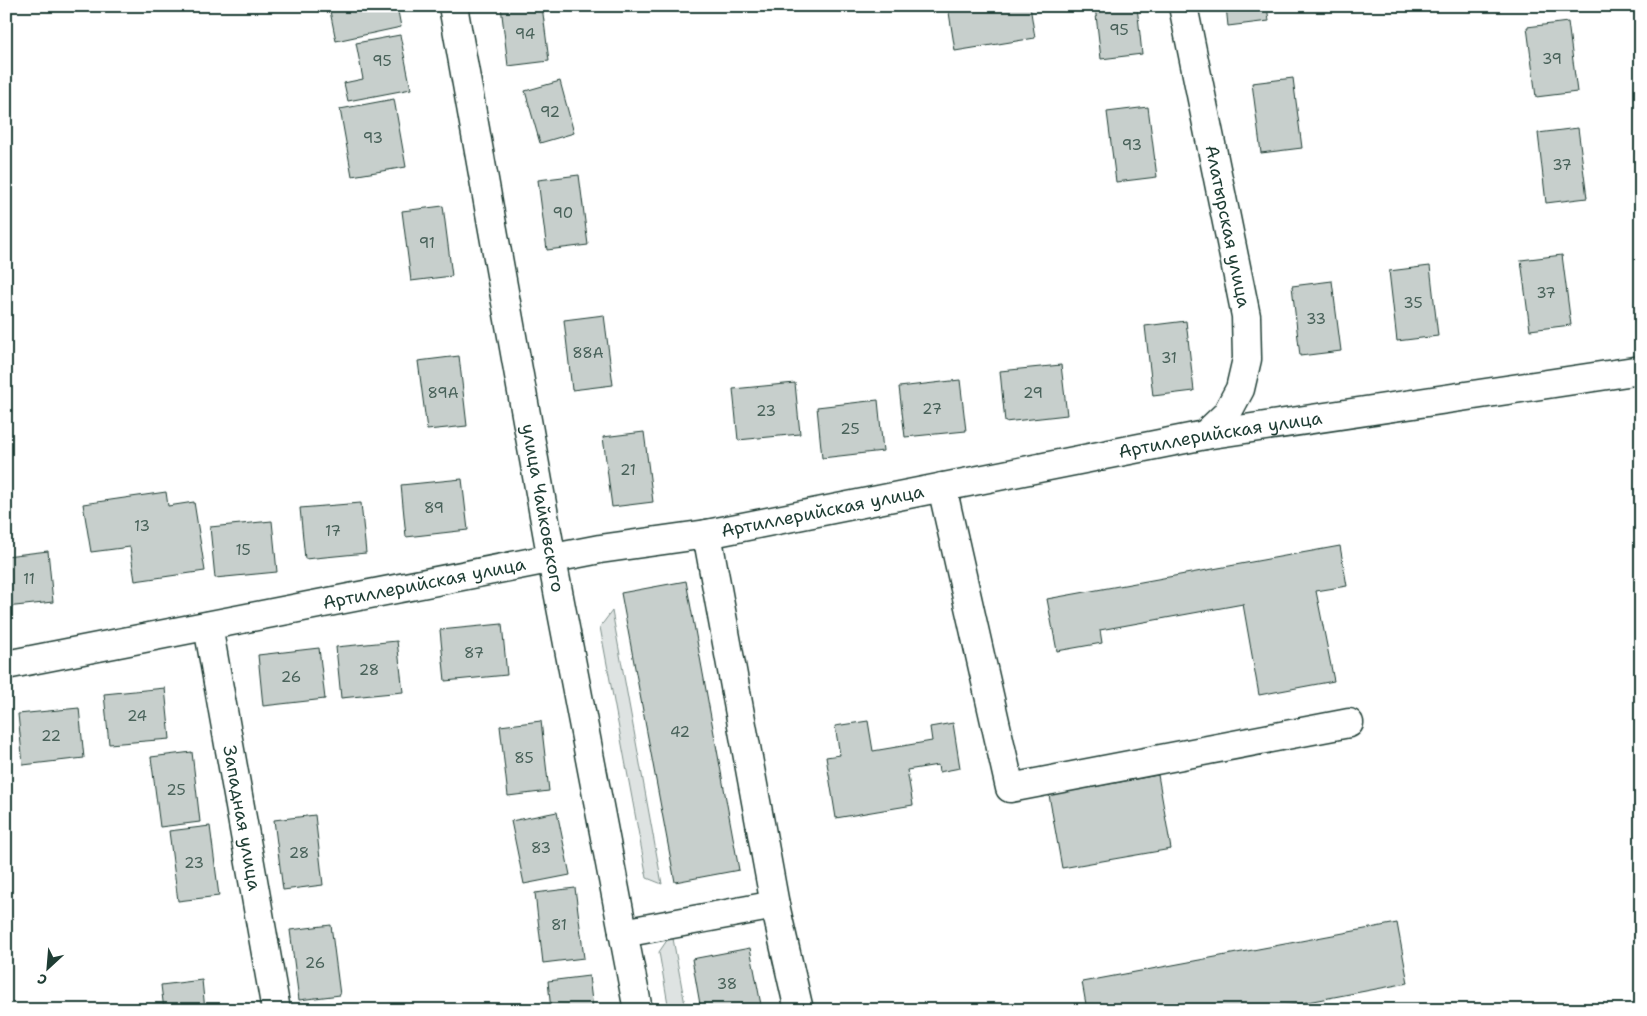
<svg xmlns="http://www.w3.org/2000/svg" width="1647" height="1016" viewBox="0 0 1647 1016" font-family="'Shantell Sans',sans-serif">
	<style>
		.green { fill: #dee3e2; stroke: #7e908b }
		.building { fill: #c7cfcc; stroke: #1f3d34 }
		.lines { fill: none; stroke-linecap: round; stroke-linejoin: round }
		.minor-casing { stroke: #1f3d34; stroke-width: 31 }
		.minor { stroke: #fff; stroke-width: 28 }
		.labels { text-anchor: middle; stroke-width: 4; stroke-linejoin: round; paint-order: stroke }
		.number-label { font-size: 15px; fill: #49625a }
		.street-label { font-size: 18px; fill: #1f3d34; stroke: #fff }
	</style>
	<rect width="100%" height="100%" fill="#fff"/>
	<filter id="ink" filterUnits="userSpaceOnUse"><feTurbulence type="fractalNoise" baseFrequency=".02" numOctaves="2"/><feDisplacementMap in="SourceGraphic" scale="10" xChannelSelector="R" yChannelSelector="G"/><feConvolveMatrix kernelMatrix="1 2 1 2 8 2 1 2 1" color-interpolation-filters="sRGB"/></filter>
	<g filter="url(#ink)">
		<path class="green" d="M612 611 662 884 647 878 600 627Z
			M672 933 686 1010H669L659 952Z"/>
		<path class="building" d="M329 6H397L401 27 336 41Z
			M501 6H542L549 61 508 66Z
			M948 6H1030L1035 38 955 51Z
			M1095 6H1137L1142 54 1101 59Z
			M1226 6H1267L1269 21 1228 26Z
			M1568 22 1577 92 1536 97 1527 27Z
			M400 35 411 89 348 101 344 83 363 79 356 43Z
			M1293 78 1302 148 1261 153 1252 83Z
			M560 81 574 133 540 143 525 91Z
			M394 99 406 167 352 176 340 109Z
			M1148 107 1157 177 1116 182 1107 112Z
			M1578 128 1587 198 1546 203 1538 133Z
			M579 175 588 245 547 250 538 180Z
			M443 206 452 276 411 281 402 211Z
			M1562 255 1571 325 1530 330 1521 260Z
			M1430 266 1438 336 1397 341 1389 271Z
			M1332 281 1341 351 1300 356 1292 286Z
			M604 315 613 385 572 390 564 320Z
			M1186 321 1194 391 1153 396 1145 326Z
			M459 356 467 426 427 430 418 361Z
			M1061 365 1067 415 1005 422 1000 371Z
			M960 380 966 431 905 437 899 387Z
			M795 383 800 434 738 440 733 389Z
			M878 400 883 451 822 458 817 407Z
			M644 432 653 502 612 507 603 437Z
			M462 479 468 530 406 537 401 485Z
			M166 492 168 506 194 502 205 571 135 581 130 547 91 552 83 504Z
			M361 503 366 553 305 559 300 508Z
			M272 521 277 572 215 578 210 527Z
			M1340 546 1347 586 1316 591 1334 681 1259 695 1243 604 1100 630 1102 643 1057 651 1047 599Z
			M48 551 53 602 6 607V556Z
			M686 581 739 870 675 882 621 593Z
			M502 624 507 675 445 681 440 630Z
			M397 641 403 692 341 698 336 647Z
			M319 648 325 699 263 706 258 655Z
			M165 688 170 739 109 744 104 694Z
			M79 708 84 758 23 765 18 714Z
			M541 721 549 791 508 796 500 726Z
			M868 721 873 751 932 741 930 727 953 723 960 768 939 772 938 765 907 770 913 805 836 818 826 757 840 755 835 726Z
			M192 752 200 822 160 827 151 757Z
			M1158 775 1171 849 1062 868 1049 795Z
			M557 812 570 875 524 884 511 821Z
			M315 815 323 885 283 890 274 820Z
			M210 826 219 896 178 901 169 831Z
			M575 888 584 958 543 963 535 893Z
			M1397 923 1408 983 1265 1010H1087L1082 982Z
			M331 925 340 995 299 1000 290 930Z
			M750 948 762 1010H701L692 959Z
			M589 976 593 1010H551L548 981Z
			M202 980 205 1010H164L161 985Z
			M362 1005V1010H323Z"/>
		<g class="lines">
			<defs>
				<g id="minor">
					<path id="s1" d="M453 6 552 560 638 1010"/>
					<path id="s2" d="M1183 6 1246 316 1247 359 1240 389 1226 415 1205 435"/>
					<path d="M942 487 1010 788 1349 723"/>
					<path d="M707 534 775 905"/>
					<path id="s3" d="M208 626 276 1010"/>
					<path id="s4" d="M6 665 600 549 707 534 1205 435 1641 370"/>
					<path d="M623 933 775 905 799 1010"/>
				</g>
			</defs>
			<use href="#minor" class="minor-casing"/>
			<use href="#minor" class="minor"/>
		</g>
	</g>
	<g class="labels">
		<g class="number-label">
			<text x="1119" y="35">95</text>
			<text x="525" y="39">94</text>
			<text x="1552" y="64">39</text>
			<text x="382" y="66">95</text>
			<text x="550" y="117">92</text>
			<text x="373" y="143">93</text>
			<text x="1132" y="150">93</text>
			<text x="1562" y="170">37</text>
			<text x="563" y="218">90</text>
			<text x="427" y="248">91</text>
			<text x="1546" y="298">37</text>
			<text x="1413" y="308">35</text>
			<text x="1316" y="324">33</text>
			<text x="588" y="358">88А</text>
			<text x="1169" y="363">31</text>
			<text x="443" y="398">89А</text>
			<text x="1033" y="398">29</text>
			<text x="932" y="414">27</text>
			<text x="766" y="416">23</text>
			<text x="850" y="434">25</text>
			<text x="628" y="475">21</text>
			<text x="434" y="513">89</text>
			<text x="142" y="531">13</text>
			<text x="333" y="536">17</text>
			<text x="243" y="555">15</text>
			<text x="29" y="584">11</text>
			<text x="474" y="658">87</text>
			<text x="369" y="675">28</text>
			<text x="291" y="682">26</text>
			<text x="137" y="721">24</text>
			<text x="680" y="737">42</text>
			<text x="51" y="741">22</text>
			<text x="524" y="763">85</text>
			<text x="176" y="795">25</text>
			<text x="541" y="853">83</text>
			<text x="299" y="858">28</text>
			<text x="194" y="868">23</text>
			<text x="559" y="930">81</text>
			<text x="315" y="968">26</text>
			<text x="727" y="989">38</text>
		</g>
		<g class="street-label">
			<text dy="6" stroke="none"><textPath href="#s2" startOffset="225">Алатырская улица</textPath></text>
			<text dy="6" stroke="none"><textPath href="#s4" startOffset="1236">Артиллерийская улица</textPath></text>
			<text dy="6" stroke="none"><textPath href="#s1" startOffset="510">улица Чайковского</textPath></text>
			<text dy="6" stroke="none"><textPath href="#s4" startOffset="831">Артиллерийская улица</textPath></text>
			<text dy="6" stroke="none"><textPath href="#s4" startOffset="426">Артиллерийская улица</textPath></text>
			<text dy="6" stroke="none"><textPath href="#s3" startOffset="195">Западная улица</textPath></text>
		</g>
	</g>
	<rect width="1647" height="1016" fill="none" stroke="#fff" stroke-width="25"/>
	<rect x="12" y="12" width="1622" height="991" fill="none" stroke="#1f3d34" stroke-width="2" filter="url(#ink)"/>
	<g transform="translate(48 968) rotate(206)" stroke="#ffffff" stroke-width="4" paint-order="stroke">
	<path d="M0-4L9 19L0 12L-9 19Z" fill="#1f3d34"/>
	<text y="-8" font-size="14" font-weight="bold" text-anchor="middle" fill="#1f3d34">С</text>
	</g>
</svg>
